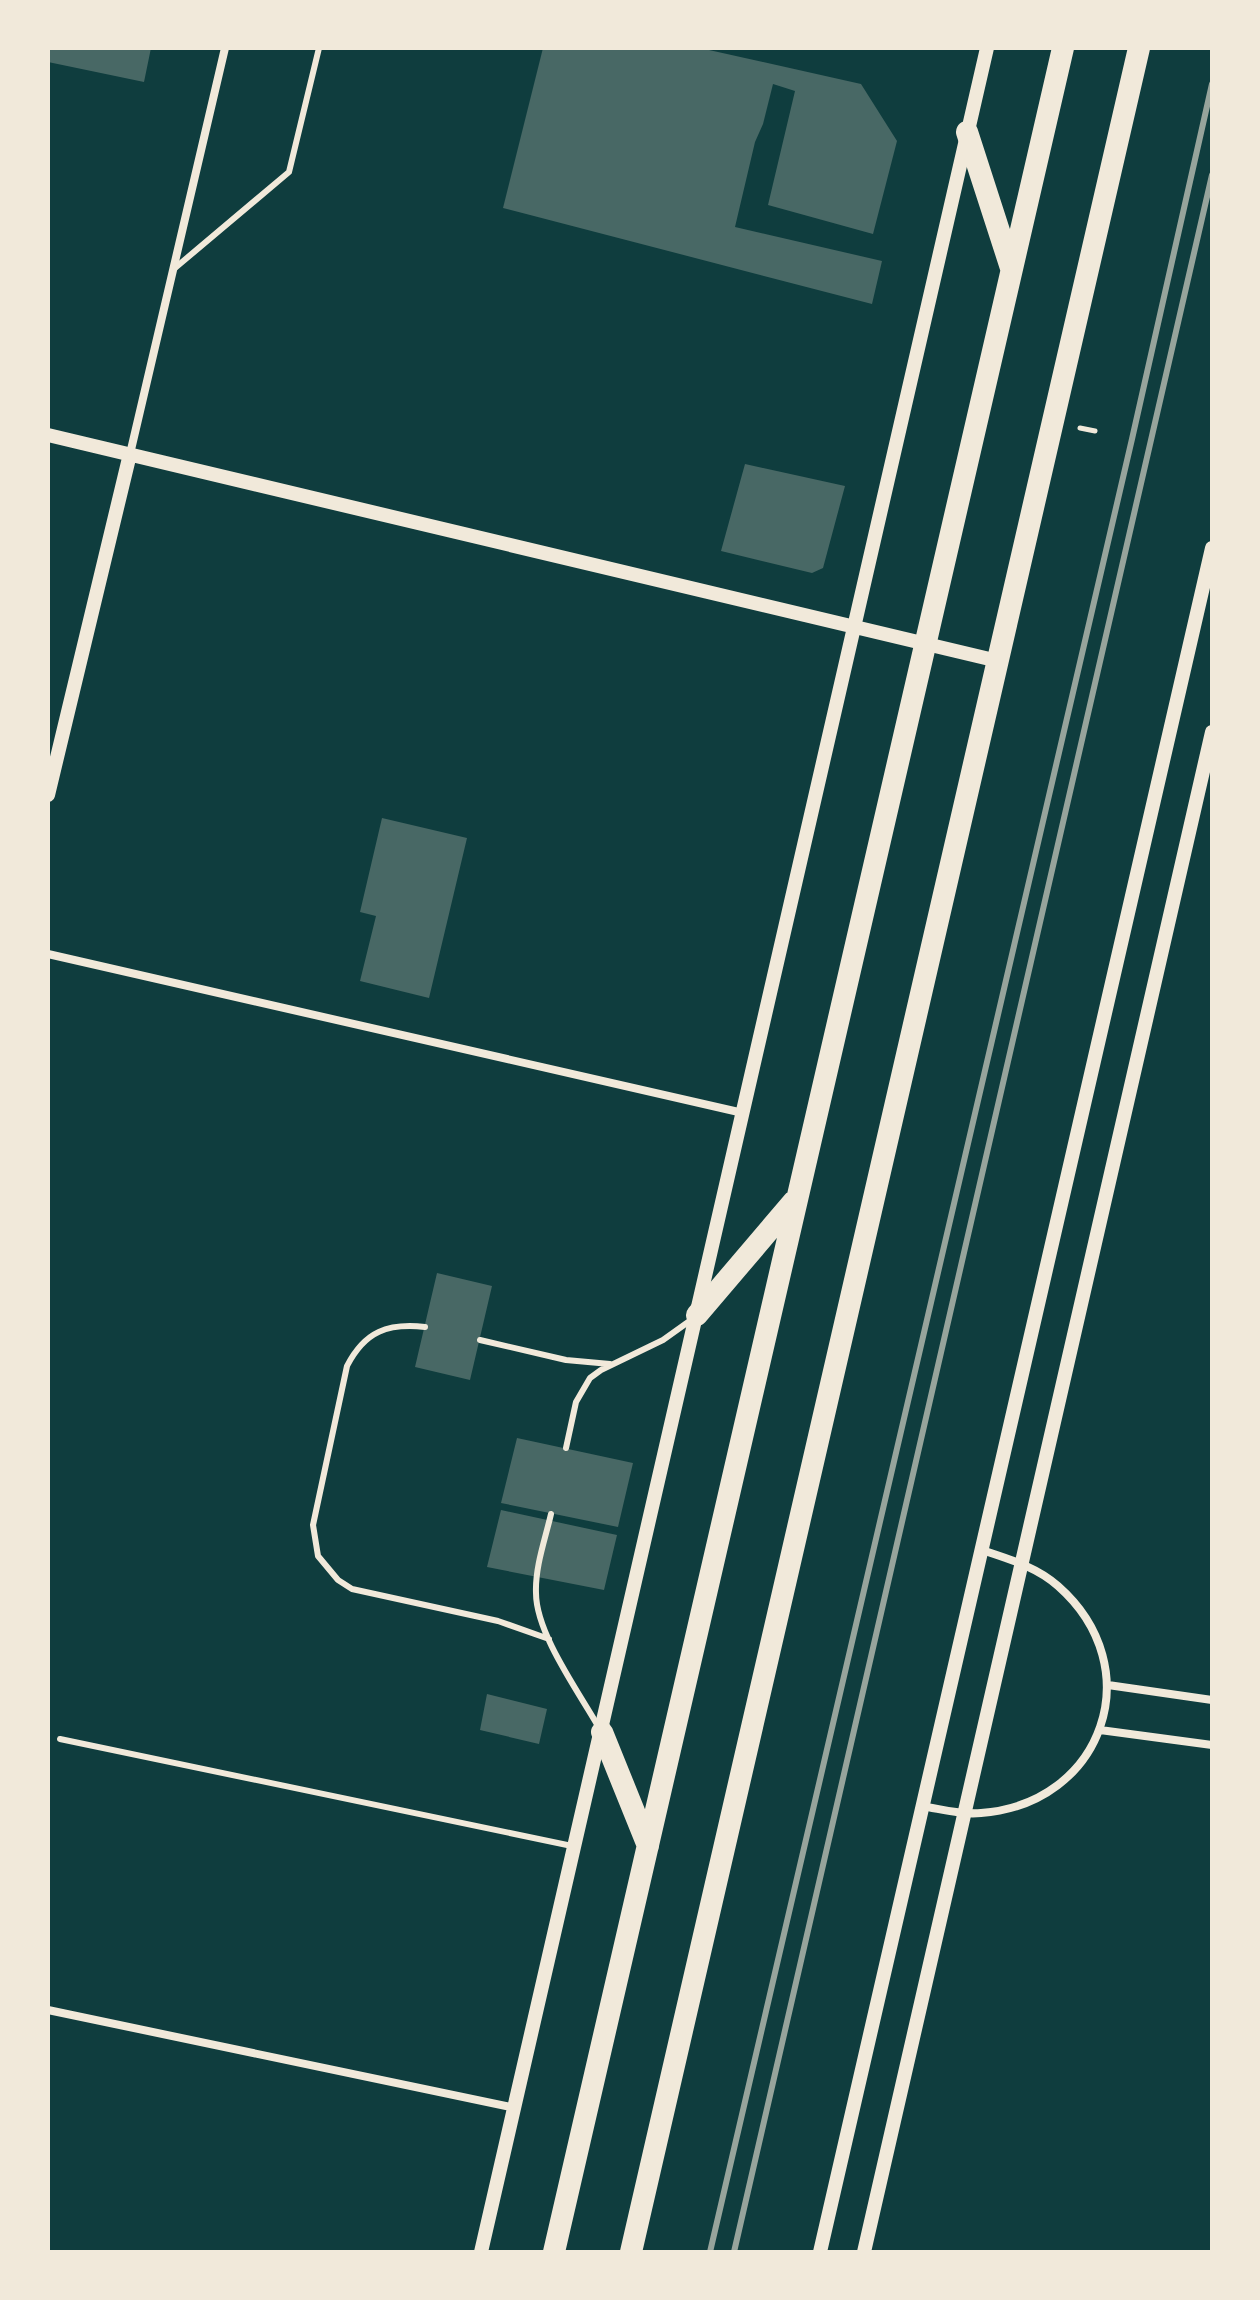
<svg xmlns="http://www.w3.org/2000/svg" width="1260" height="2300" viewBox="0 0 1260 2300" font-family="'Nunito Sans',sans-serif">
	<style>
		.building { fill: #486865 }
		.lines { fill: none; stroke-linecap: round; stroke-linejoin: round }
		.path { stroke: #f1e9da; stroke-width: 5 }
		.service { stroke: #f1e9da; stroke-width: 6 }
		.minor { stroke: #f1e9da; stroke-width: 8 }
		.tertiary { stroke: #f1e9da; stroke-width: 14 }
		.trunk { stroke: #f1e9da; stroke-width: 22 }
		.rail { stroke: #97a49c; stroke-width: 6 }
	</style>
	<rect width="100%" height="100%" fill="#0f3d3e"/>
	<path class="building" d="M48 48H151L144 82 48 62Z
		M543 48H700L861 84 897 141 873 234 768 205 795 91 773 84 763 124 755 142 735 227 882 261 872 304 503 208Z
		M745 464 845 486 823 568 812 573 721 551Z
		M382 818 467 838 429 998 360 981 376 916 360 912Z
		M437 1273 492 1286 470 1380 415 1367Z
		M517 1438 633 1463 618 1527 501 1503Z
		M501 1510 617 1535 604 1590 487 1567Z
		M487 1694 547 1709 539 1744 480 1730Z"/>
	<g class="lines">
		<path class="path" d="M1080 428 1095 431"/>
		<path class="service" d="M175 268 289 172 319 48
			M425 1327C388 1323 365 1331 347 1366L313 1525 318 1556 338 1580 352 1589 498 1621 549 1639
			M480 1340 566 1360 610 1364
			M566 1448 576 1402 590 1378 601 1370 663 1340 691 1320
			M551 1514C545 1540 535 1567 536 1593 536 1633 578 1691 598 1726
			M60 1739 572 1846"/>
		<path class="minor" d="M130 454 225 48
			M48 954 743 1113
			M1108 1685 1212 1700
			M1100 1730 1212 1745
			M921 1806C941 1809 961 1815 981 1813 1103 1804 1151 1668 1058 1586 1037 1567 1009 1559 982 1550
			M48 2010 515 2108"/>
		<path class="tertiary" d="M48 435 998 661
			M48 795 130 454
			M481 2252 987 48
			M820 2252 1212 548
			M864 2252 1212 732"/>
		<path class="trunk" d="M967 132 1011 268
			M697 1315 793 1202
			M602 1732 648 1846
			M554 2252 1063 48
			M631 2252 1139 48"/>
		<path class="rail" d="M710 2252 1132 439 1212 84
			M734 2252 1212 175"/>
	</g>
	<rect width="1260" height="2300" fill="none" stroke="#f1e9da" stroke-width="100"/>
</svg>
